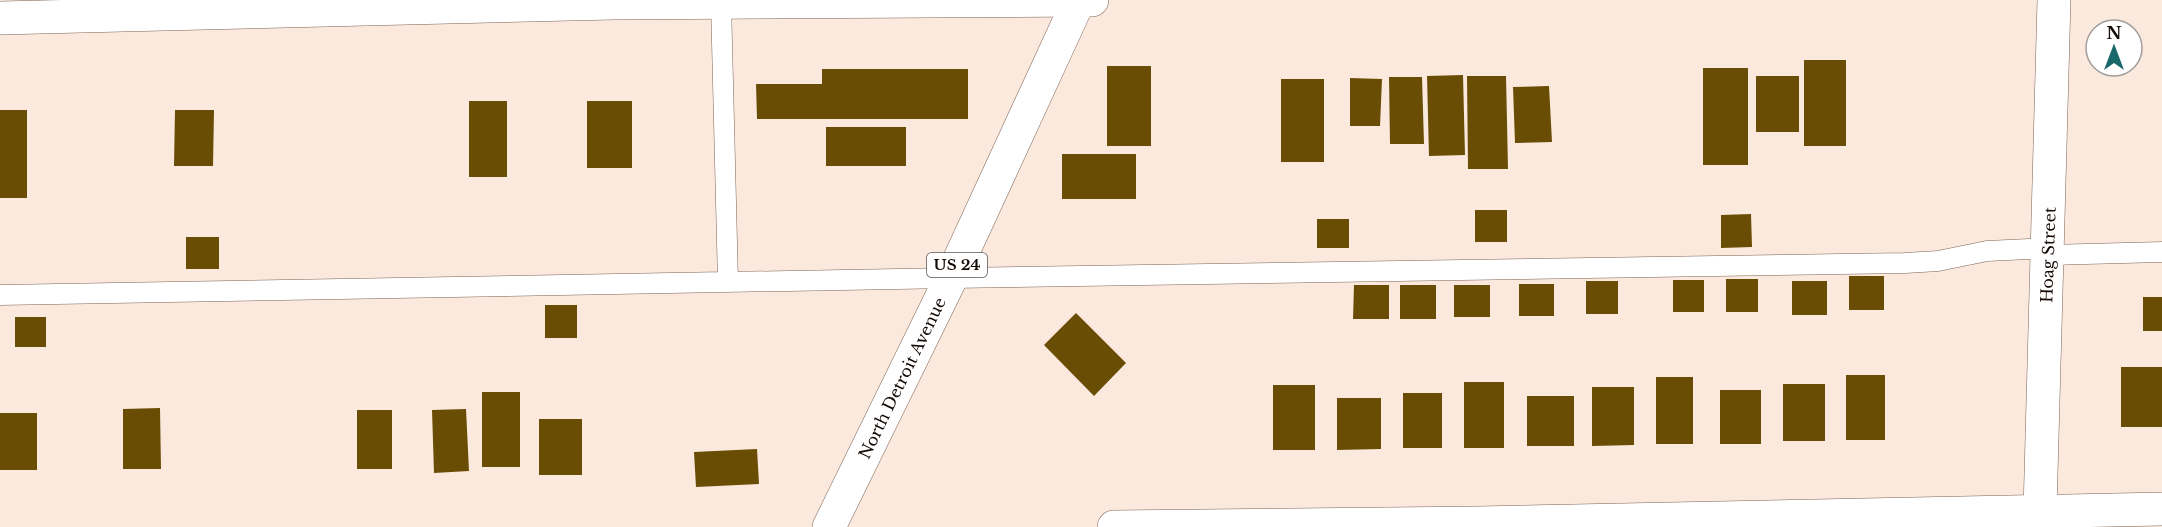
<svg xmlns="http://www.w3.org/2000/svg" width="2162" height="527" viewBox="0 0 2162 527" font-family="'Libre Baskerville',serif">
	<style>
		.building { fill: #694d04 }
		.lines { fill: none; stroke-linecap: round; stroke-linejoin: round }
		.service-casing { stroke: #7d6453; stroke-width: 21 }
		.minor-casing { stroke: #7d6453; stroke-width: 34 }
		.primary-casing { stroke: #7d6453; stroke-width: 34 }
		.service { stroke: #fff; stroke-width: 20 }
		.minor { stroke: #fff; stroke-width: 33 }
		.primary { stroke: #fff; stroke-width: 33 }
		.labels { text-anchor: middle; stroke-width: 6; stroke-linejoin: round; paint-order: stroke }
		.shield { fill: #fff; stroke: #5b5451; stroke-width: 1.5 }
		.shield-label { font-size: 15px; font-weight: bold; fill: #150b06 }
		.street-label { font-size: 16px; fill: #150b06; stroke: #fff }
	</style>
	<rect width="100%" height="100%" fill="#fbe9de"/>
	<path class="building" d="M1804 60H1846V146H1804Z
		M1107 66H1151V146H1107Z
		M1703 68H1748V165H1703Z
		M822 69H968V119H757L756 84H822Z
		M1463 75 1465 155 1429 156 1427 76Z
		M1467 76H1506L1508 169H1468Z
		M1756 76H1799V132H1756Z
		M1389 77H1422L1424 144H1390Z
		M1350 78 1382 79 1380 126H1350Z
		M1281 79H1324V162H1281Z
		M1549 86 1552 142 1515 143 1513 87Z
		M469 101H507V177H469Z
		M587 101H632V168H587Z
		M0 110H27V198H0Z
		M175 110H214L213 166H174Z
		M826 127H906V166H826Z
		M1062 154H1136V199H1062Z
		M1475 210H1507V242H1475Z
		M1751 214 1752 247 1721 248V215Z
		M1317 219H1349V248H1317Z
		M186 237H219V269H186Z
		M1849 276H1884V310H1849Z
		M1726 279H1758V312H1726Z
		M1673 280H1704V312H1673Z
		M1586 281H1618V314H1586Z
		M1792 281H1827V315H1792Z
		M1519 284H1554V316H1519Z
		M1354 285H1389V319H1353Z
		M1400 285H1436V319H1400Z
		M1454 285H1490V317H1454Z
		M2143 297H2162V331H2143Z
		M545 305H577V338H545Z
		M1076 313 1126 363 1094 396 1044 345Z
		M15 317H46V347H15Z
		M2121 367H2162V427H2121Z
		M1846 375H1885V440H1846Z
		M1656 377H1693V444H1656Z
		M1464 382H1504V448H1464Z
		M1783 384H1825V441H1783Z
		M1273 385H1315V450H1273Z
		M1592 387H1634V445L1592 446Z
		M1720 390H1761V444H1720Z
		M482 392H520V467H482Z
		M1403 393H1442V448H1403Z
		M1527 396H1574V446H1527Z
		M1337 398H1381V449L1337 450Z
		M160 408 161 469H123V409Z
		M466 409 469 471 434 473 432 410Z
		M357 410H392V469H357Z
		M0 413H37V470H0Z
		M539 419H582V475H539Z
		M757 449 759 484 696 487 694 452Z"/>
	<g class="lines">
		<defs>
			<path id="service" d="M721 2 728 282
				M2048 255 2162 252
				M0 295 951 278 1905 263 1938 261 1987 251 2048 248"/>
			<path id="minor" d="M0 18 613 3 1092 0
				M2040 511 2054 0
				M1114 527 1478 523 2162 509"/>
			<path id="primary" d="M829 527 951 278 1079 0"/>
		</defs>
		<use href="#service" class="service-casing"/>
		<use href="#minor" class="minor-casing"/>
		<use href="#primary" class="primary-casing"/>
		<use href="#service" class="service"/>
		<use href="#minor" class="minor"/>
		<use href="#primary" class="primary"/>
	</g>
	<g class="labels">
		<rect class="shield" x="927" y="253" width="60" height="24" rx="4.5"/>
		<g class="shield-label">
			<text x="957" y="270">US 24</text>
		</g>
		<g class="street-label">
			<text transform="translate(2048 255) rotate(-88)" y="6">Hoag Street</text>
			<text transform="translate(902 378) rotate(-64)" y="6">North Detroit Avenue</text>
		</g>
	</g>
	<g transform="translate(2114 48)"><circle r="28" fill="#ffffff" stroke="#a19d9b" stroke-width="1.5"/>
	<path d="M0-4.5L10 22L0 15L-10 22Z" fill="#196769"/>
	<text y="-9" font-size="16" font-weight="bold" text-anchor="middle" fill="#150b06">N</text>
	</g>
</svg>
